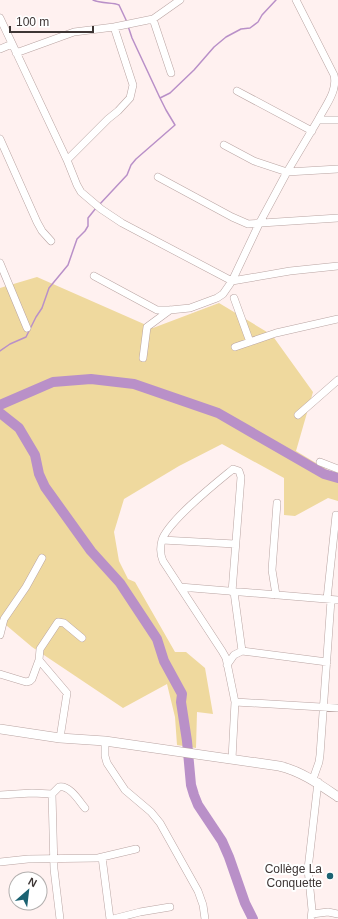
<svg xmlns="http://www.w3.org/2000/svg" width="338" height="919" viewBox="0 0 338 919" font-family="Helvetica,sans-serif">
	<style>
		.green { fill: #efd99e }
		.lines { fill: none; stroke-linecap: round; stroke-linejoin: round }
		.stream { stroke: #b990c8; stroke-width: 1.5 }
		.river { stroke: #b990c8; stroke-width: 10 }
		.minor-casing { stroke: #b9a4a2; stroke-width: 8 }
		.major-casing { stroke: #b9a4a2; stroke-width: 10 }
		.minor { stroke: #fff; stroke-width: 7 }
		.major { stroke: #fff; stroke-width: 9 }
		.poi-dot { fill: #1b6272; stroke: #fff; stroke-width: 1.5 }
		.labels { text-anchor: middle; stroke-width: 4; stroke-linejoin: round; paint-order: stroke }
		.poi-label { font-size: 12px; fill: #3e3635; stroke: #fff; text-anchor: end }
	</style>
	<rect width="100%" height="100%" fill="#fff1f0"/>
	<path class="green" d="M37 277 153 328 219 303 272 335 313 392 296 451 331 472 338 473V501L328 498 295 516 284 515V478L222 444 179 466 124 499 114 532 119 561 128 579 135 582 175 652H186L205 668 213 714 197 712 196 748 177 745 175 717 167 684 123 708 32 647 0 620V288Z"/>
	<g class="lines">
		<path class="stream" d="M93 0C102 4 113 2 119 5L127 22
			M128 26 132 38 160 98
			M99 205 127 175 131 165 136 159 175 125 166 110 160 98 170 93 194 70 214 47 226 37 241 29 250 28 258 22 262 15 276 0
			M0 351 10 344 26 337 36 317 42 308 49 288 68 265 77 239 85 231 88 226V218L96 208"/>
		<path class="river" d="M0 405 53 382 91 379 134 384 218 413 324 474 338 478
			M0 413 19 428 35 455 39 474 45 487 91 551 120 583 157 639 164 661 182 694 181 702 187 741 191 785 194 795 198 805 222 841 229 857 245 903 253 919"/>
		<defs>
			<path id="minor" d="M296 0 334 75C338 91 325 106 318 120
				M0 18 67 160 77 185 81 192 101 209 122 223 232 281 290 271 338 266
				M153 19 171 73
				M0 49 12 44
				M16 53 74 32 114 27 153 19 180 0
				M237 91 312 131
				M0 139 37 222 42 231 51 241
				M224 145 254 161 287 172 338 169
				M67 160 108 119 118 111 130 98 133 85 114 27
				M158 177 232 217 248 224 338 218
				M0 263 27 328
				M94 276 157 310H170L190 308 217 298 223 294 232 281 259 224 287 172 318 120H338
				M234 298 250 342
				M235 347 276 333 338 319
				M143 358 147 327 170 310
				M298 415 338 380
				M320 462 338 469
				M162 540 235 544
				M180 587 338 600
				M232 592 241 477 239 471 233 469C216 483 169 520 162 540 160 547 160 554 163 561L222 651 226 658 235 702 338 708
				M234 592 242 651
				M276 595 272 570 277 503
				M327 599 336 515
				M0 635 4 619 26 587 42 558
				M227 665 234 655 242 651 327 662
				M0 674 26 682 30 681 32 679 39 660
				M60 738 67 693 39 660 40 649 58 622 64 623 82 638
				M105 741V756L107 763 125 790 151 812 160 823 198 891 203 905 205 919
				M232 759 235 702
				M313 779 319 762 320 755 331 600
				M52 794 54 869 60 919
				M52 794 59 787C70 785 79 801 85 808
				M0 795 32 793 52 794
				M102 857 110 919
				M0 862 28 859 98 858 136 849
				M312 914 328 912 338 914
				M113 919 140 912 170 907
				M311 919 312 910 308 869 318 782"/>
			<path id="major" d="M0 729 60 738 105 741 279 766C301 771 319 784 338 797"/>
		</defs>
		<use href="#minor" class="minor-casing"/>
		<use href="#major" class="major-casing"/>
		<use href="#minor" class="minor"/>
		<use href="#major" class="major"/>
	</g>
	<circle class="poi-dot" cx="330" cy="876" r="4"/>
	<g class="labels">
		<g class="poi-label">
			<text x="322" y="873">Collège La<tspan x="322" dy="14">Conquette</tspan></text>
		</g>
	</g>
	<g transform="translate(28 891) rotate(28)"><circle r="19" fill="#ffffff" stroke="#b2afae"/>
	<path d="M0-3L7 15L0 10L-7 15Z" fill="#1b6272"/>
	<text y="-6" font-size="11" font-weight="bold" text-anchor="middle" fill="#3e3635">N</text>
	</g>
	<path d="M10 26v6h83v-6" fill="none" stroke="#3e3635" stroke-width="2"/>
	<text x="16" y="26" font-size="12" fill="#3e3635" stroke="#ffffff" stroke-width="3" paint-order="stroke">100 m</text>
</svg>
